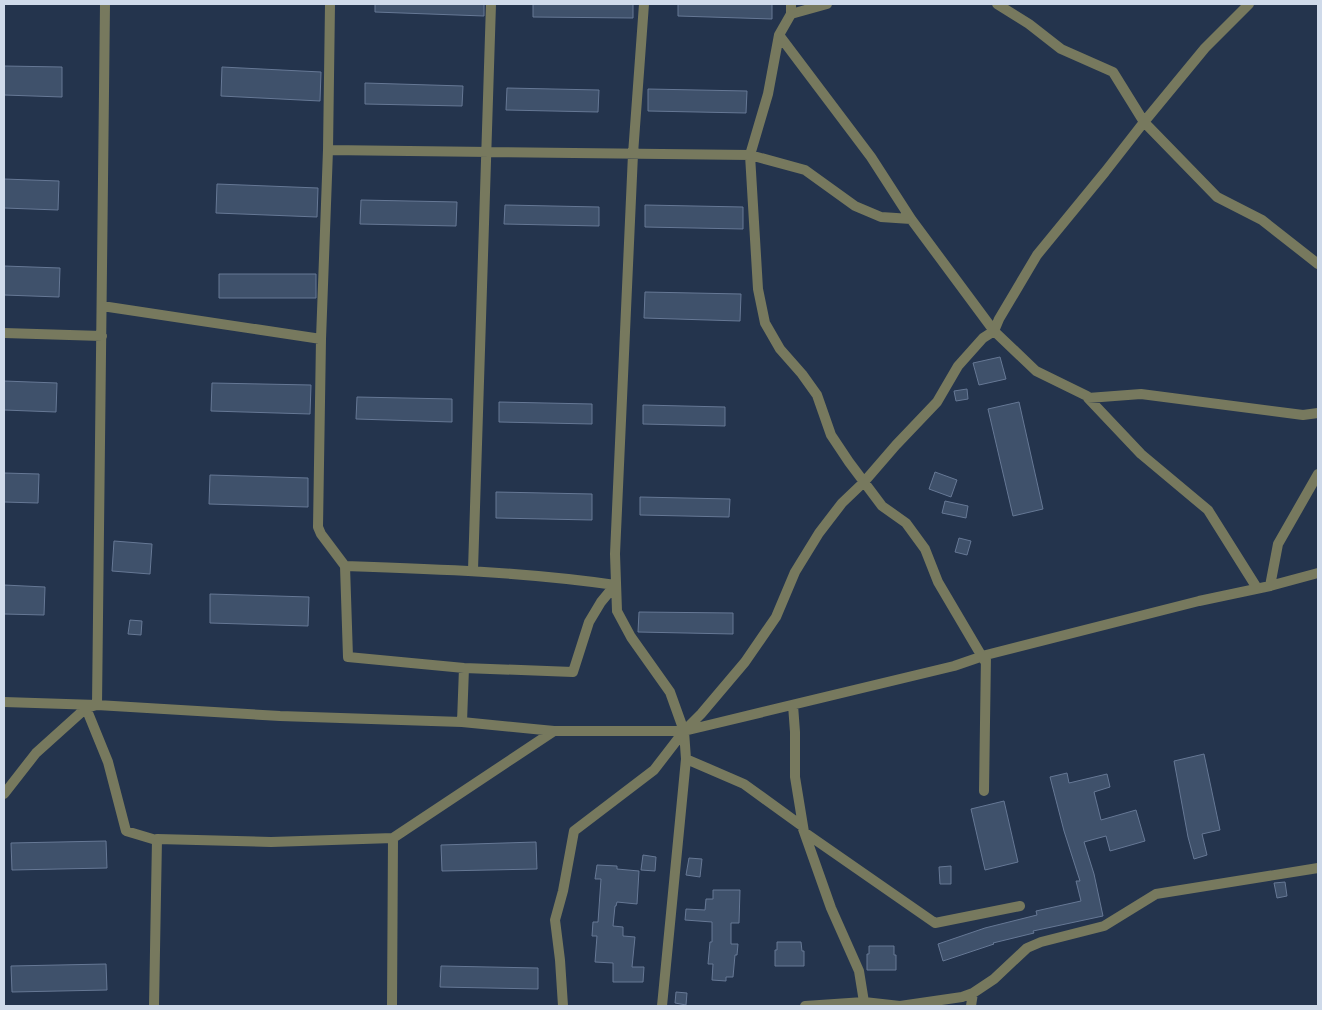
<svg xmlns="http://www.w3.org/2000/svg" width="1322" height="1010" viewBox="0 0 1322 1010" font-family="Ubuntu,sans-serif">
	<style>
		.building { fill: #3f516b; stroke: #667895 }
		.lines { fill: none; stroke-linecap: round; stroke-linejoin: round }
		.street { stroke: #77795e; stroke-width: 10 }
	</style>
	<rect width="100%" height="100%" fill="#24344d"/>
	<path class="building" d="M375 4H484V16L375 12Z
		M533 4H633V18L533 17Z
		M678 4H772V19L678 16Z
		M4 66 62 67V97L4 95Z
		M222 67 321 72 320 101 221 96Z
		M365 83 463 86 462 106 365 104Z
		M507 88 599 90 598 112 506 110Z
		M648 89 747 91 746 113 648 111Z
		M4 179 59 181 58 210 4 208Z
		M217 184 318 188 317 217 216 213Z
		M361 200 457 202 456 226 360 224Z
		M505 205 599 207V226L504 224Z
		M645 205 743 207V229L645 227Z
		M4 266 60 268 59 297 4 295Z
		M219 274H316V298H219Z
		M645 292 741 294 740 321 644 318Z
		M1000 357 1006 379 979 385 973 363Z
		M4 381 57 383 56 412 4 410Z
		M212 383 311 385 310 414 211 411Z
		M967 389 968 399 956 401 954 391Z
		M357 397 452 399V422L356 419Z
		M499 402 592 404V424L499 422Z
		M1019 402 1043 509 1013 516 988 409Z
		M643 405 725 407V426L643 424Z
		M935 472 957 480 951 497 929 489Z
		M4 473 39 474 38 503 4 502Z
		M210 475 308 478V507L209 504Z
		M496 492 592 494V520L496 518Z
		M640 497 730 499 729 517 640 515Z
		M945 501 968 506 966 518 942 513Z
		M959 538 971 541 967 555 955 552Z
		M114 541 152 544 150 574 112 571Z
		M4 585 45 587 44 615 4 614Z
		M210 594 309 597 308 626 210 623Z
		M639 612 733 613V634L638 632Z
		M130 620 142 621 141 635 128 634Z
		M1204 754 1220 830 1202 834 1207 855 1194 859 1188 837 1174 761Z
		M1067 773 1069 783 1107 774 1110 787 1094 792 1101 820 1136 810 1145 841 1110 851 1106 836 1084 842 1094 874 1103 916 1033 931 1034 933 993 943 994 944 943 961 938 944 985 928 1037 915 1036 911 1081 901 1076 881H1080L1064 831 1050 777Z
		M1004 801 1018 862 985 870 971 809Z
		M106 841 107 868 12 870 11 843Z
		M536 842 537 869 442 871 441 845Z
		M643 855 656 857 655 871 641 870Z
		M689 858 702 859 700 877 686 875Z
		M597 865 617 866V869L639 871 637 904 617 902 616 906H615L613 926 623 927V936L635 937 632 967H644L643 982H613V963L595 962 597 936H592L593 922H598L601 879H595Z
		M951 866V884H940L939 867Z
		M1285 882 1287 896 1277 898 1274 883Z
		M713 890H740L739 923H731V944H738L737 955H735L733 977H726V981L712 980 713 964H708L710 942H712V922L685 920 686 909 705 910 706 899H713Z
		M777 942H801L802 951H804V966H775V950H777Z
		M869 946H894V955H896V970H867V954H869Z
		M106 964 107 990 12 992 11 966Z
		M441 966 538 968V989L440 987Z
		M676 992 687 993 686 1005 675 1003Z"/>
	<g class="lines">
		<path class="street" d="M330 4 328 150 321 339 318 527 321 534 345 566C436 569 525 572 615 585
			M644 4 633 154 615 554 617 611 631 637 670 692 684 731 686 759 662 1006
			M791 4V14L779 35 768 94 750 155 758 289 765 323 780 349 802 374 817 395 831 435 849 462 882 506 906 523 925 549 938 582 984 660
			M997 4 1029 24 1061 49 1113 72 1144 122 1217 197 1262 220 1318 264
			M791 14 827 4
			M328 150 750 155 805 170 855 206 881 217 911 219 871 157 779 35
			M911 219 994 331 1036 371 1087 396 1088 398 1141 394 1303 415 1318 413
			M102 306 321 339
			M4 333 102 336
			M1088 398 1141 454 1208 510 1257 588
			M345 566 348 657 464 668 573 672 589 622 601 602 615 585
			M473 570 491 4
			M1270 586 1278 544 1318 474
			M4 702 97 705 280 716 462 722 554 731H684L954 666 986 655 1199 601 1270 586 1318 573
			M793 705 795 732V777L804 832 935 923 1020 906
			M86 708 108 762 126 831 156 840
			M462 722 464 668
			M686 759 744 784 802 826 831 908 859 971 864 1002 862 1006
			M984 791 986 655
			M4 794 36 753 86 708 97 705 105 4
			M154 1006 157 839 271 842 393 838 554 731
			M392 1006 393 838
			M563 1006 560 960 555 920 563 891 574 831 654 770 684 731 701 714 745 662 776 617 795 572 819 533 842 503 864 482 896 445 937 402 958 366 983 338 994 331 999 319 1037 255 1105 172 1144 122 1205 48 1249 4
			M805 1006 864 1002 900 1006 962 997 973 993 994 979 1027 948 1041 942 1104 926 1156 894 1318 868
			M971 1006 973 993"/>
	</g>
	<rect width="1322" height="1010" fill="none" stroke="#cfdaea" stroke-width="10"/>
</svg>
